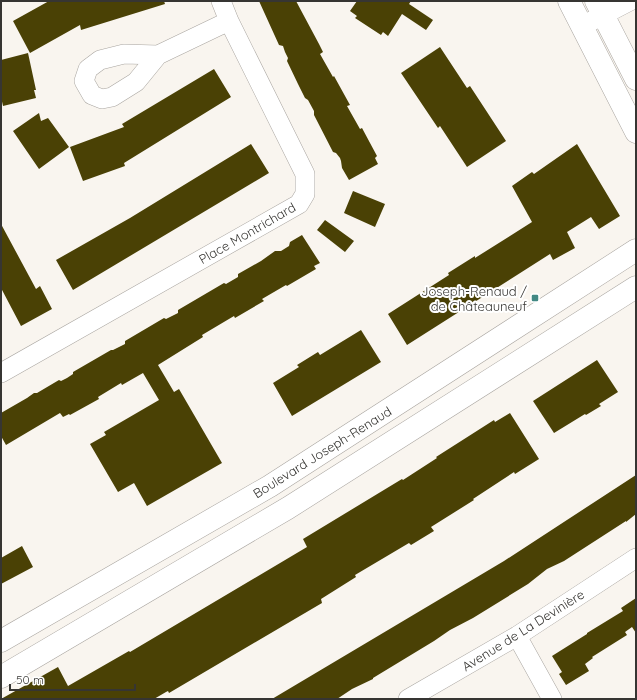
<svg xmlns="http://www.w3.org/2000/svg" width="637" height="700" viewBox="0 0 637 700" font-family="Quicksand,sans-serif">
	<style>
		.building { fill: #4a4105 }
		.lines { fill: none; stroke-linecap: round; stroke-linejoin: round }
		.minor-casing { stroke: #a9a5a0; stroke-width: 20 }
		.tertiary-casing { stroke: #a9a5a0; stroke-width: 23 }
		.minor { stroke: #fff; stroke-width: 19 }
		.tertiary { stroke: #fff; stroke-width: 22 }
		.poi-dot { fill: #428984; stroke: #fff; stroke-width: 1.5 }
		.labels { text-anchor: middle; stroke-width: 4; stroke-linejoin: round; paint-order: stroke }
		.street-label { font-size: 13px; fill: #363532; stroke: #fff }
		.poi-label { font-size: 13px; fill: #363532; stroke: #fff; text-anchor: end }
	</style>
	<rect width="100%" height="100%" fill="#f9f5ef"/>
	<path class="building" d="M49 1H164L165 4 81 30 80 25 30 53 13 21Z
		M259 1H296L319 44 323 52 320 54 333 77 334 76 350 105 347 106 360 129 362 128 377 156 375 158 378 164 349 180 342 168 341 161 340 158 336 153 333 152 314 115V111L308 100 305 98 298 84 287 61 288 58 285 52 283 46 279 45Z
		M357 1H411L409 4 433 20 426 30 402 14 388 36 383 32 381 35 355 18 357 16 350 11Z
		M440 47 467 88 470 86 506 141 467 167 440 126 438 128 401 73Z
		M28 53 36 90H34L36 98 3 106 1 97V60Z
		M214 69 231 97 124 163 125 166 83 181 70 147 124 127 122 124Z
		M39 113 41 121 48 118 69 147 39 169 13 131Z
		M251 144 269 173 73 290 56 260 130 218Z
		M577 144 620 216 599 229 591 217 567 232 575 248 553 260 550 254 407 345 388 314 449 275 448 273 475 256V258L532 222 512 186 532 172 534 174Z
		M353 191 385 204 375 227 344 213Z
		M325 220 354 241 345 252 317 230Z
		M1 224 36 289 40 286 52 309 21 326 1 288Z
		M302 235 320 263 314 266 316 269 287 286 286 285 262 299 264 301 235 318 234 316 202 335 203 337 158 365 174 392 179 389 222 463 147 506 134 483 118 492 90 444 106 435 104 432 159 400 143 373 122 385 121 383 98 397 99 399 70 415 69 414 63 417 60 413 6 445 1 436V413L27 398 34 393H37L59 380 61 381 67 378 73 374V372L111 350H113L125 344V341L164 318 166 319 178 313V310L224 283 226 284 238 277V274L261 261 275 251H281L289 246 290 242Z
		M361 330 381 362 292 416 273 383 299 367 297 365 318 352 320 355Z
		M597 360 618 392 599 404 601 406 586 415 585 414 554 433 533 401Z
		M510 413 539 459 515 474 514 472 473 499 474 500 431 527 434 531 411 545 409 543 355 575 356 577 321 599 322 603 169 693 168 691 166 692 154 699H1L58 667 68 686 129 651 130 652 307 547 303 539 402 479 403 480 437 458 436 457 494 420 495 422Z
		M636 475V514L626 522V521L564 561 547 569 528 584 473 618 450 630 434 641 373 678V679L352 689 337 699H272L504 561Z
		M22 546 33 567 1 584V558Z
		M636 598V633L632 627 625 632 627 635 592 657 593 658 585 664 589 671 566 685 559 674 562 672 552 656 587 634V633L623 611 621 608Z"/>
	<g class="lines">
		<defs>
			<path id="minor" d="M582 26 630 1
				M158 55 124 54 100 60 88 69 84 81 92 95 102 99 112 97 136 82 158 55 229 21
				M1 373 299 204 305 194V174L229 21 221 1
				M517 636 552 699
				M408 699 517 636 636 558"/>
			<path id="tertiary" d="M569 1 636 132
				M596 1 636 79
				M1 641 270 486 636 250
				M1 677 288 508 636 287"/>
		</defs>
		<use href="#minor" class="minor-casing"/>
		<use href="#tertiary" class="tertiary-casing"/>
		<use href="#minor" class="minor"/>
		<use href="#tertiary" class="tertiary"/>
	</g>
	<rect class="poi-dot" x="531" y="294" width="8" height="8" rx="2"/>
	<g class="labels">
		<g class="street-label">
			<text transform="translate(247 233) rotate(-30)" y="5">Place Montrichard</text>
			<text transform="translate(322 452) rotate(-32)" y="5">Boulevard Joseph-Renaud</text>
			<text transform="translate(523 630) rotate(-32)" y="5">Avenue de La Devinière</text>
		</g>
		<g class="poi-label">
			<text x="527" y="296">Joseph-Renaud /<tspan x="527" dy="15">de Châteauneuf</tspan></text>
		</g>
	</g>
	<rect width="637" height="700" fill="none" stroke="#363532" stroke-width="4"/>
	<path d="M10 684v6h125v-6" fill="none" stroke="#363532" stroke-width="2"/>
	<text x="16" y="684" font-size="12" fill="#363532" stroke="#ffffff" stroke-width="3" paint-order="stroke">50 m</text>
</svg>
